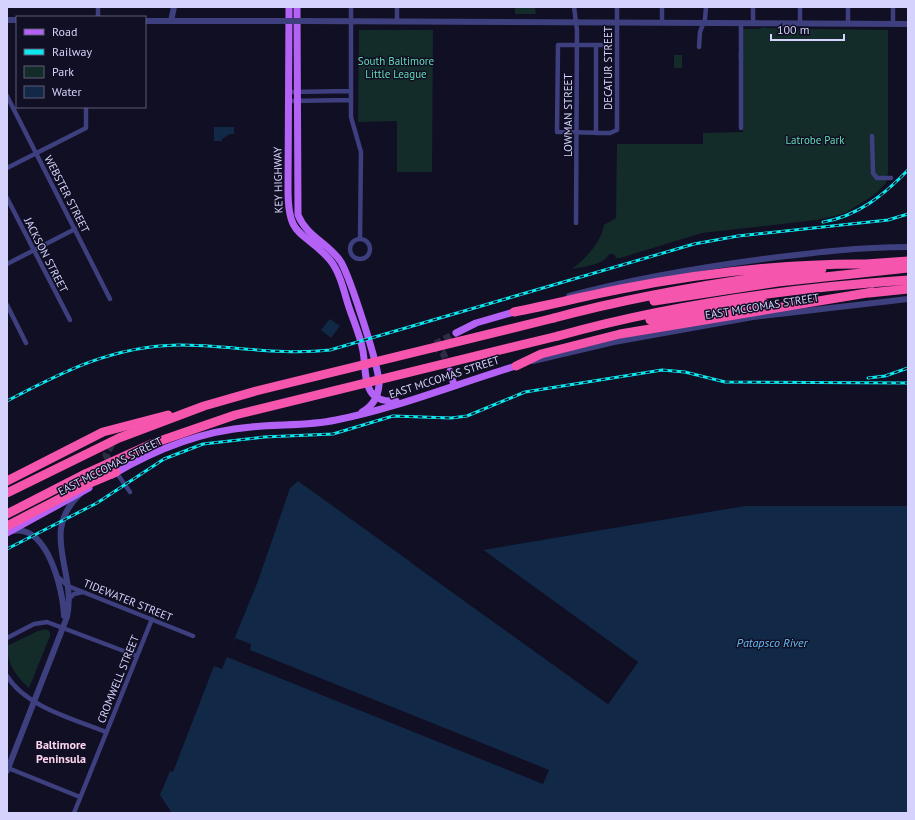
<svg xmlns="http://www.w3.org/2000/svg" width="915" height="820" viewBox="0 0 915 820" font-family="'PT Sans',sans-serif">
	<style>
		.green { fill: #132c2a }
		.water { fill: #112846 }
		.pier { fill: #110f23 }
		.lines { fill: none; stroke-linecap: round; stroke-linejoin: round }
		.primary-tunnel { stroke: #2e2c44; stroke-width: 7; stroke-dasharray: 7 3.5; stroke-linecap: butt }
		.minor { stroke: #3d3f7f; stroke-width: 4.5 }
		.tertiary { stroke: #3d3f7f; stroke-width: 6 }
		.primary { stroke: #b461f6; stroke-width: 7 }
		.motorway { stroke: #f655ad; stroke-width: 9 }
		.rail-casing { stroke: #0de8ef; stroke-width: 3 }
		.rail { stroke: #110f23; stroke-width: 1.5; stroke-dasharray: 4.5; stroke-linecap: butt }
		.tertiary-bridge { stroke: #3d3f7f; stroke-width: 6 }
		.motorway-bridge { stroke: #f655ad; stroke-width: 9 }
		.labels { text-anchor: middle; stroke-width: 3; stroke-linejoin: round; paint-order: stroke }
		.park-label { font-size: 11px; fill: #63d9b3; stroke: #110f23 }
		.street-label { font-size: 11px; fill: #d5d3fd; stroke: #110f23 }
		.water-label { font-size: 12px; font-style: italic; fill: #67bef7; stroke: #110f23 }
		.neighbourhood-label { font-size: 12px; font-weight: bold; fill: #fdd5f1; stroke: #110f23 }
	</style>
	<rect width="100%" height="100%" fill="#110f23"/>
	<path class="green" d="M515 7H535L536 14H515Z
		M763 27 765 28 799 29 803 27 808 29 888 30V172L886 183 874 195 847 212 835 216 816 220 702 233 620 258H616L614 254H609C604 265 583 267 572 269 586 258 601 243 604 225L616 218 617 144H703V133L743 132V99L738 55 743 29H759Z
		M359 30H433L432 172H397V121L358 122Z
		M674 55H682V68H674Z
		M46 629 50 632V636L29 688C16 676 7 664 7 646L38 631Z"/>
	<path class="water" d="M214 127H234V134H230L222 139V141H214Z
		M330 319 340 326 331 338 321 330Z
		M298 481 608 704 638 662 483 550 745 506H908V813H172L160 795 170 771 173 772 214 666 222 669 258 581 290 488Z"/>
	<path class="pier" d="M481 550H483L638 662 608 704 410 562H413L608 701 635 663Z
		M235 638 251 644 250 650 549 770 543 784 227 657Z"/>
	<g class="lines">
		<path class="primary-tunnel" d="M435 344 456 333
			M433 346 443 353 449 367
			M113 469 106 455 114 440"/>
		<path class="minor" d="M351 7V117L361 152 360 239
			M397 7V22
			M574 7 577 30 576 223
			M98 17V7
			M662 23V7
			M741 23V128
			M753 23V7
			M800 23V7
			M848 24V7
			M893 24V7
			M606 45H558L557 132 610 133 617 130V7
			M699 47 700 32 705 19 706 7
			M289 92 351 91
			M7 96 110 299
			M289 101 350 100
			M596 133V45
			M872 136 873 173 877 178H891
			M7 168 86 128V107
			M7 198 70 320
			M350 249a10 10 0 1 1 20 0a10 10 0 1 1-20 0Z
			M7 264 75 229
			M7 305 26 343
			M116 472 130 492
			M59 578 68 586 193 636
			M69 599 74 594 83 592
			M7 638 34 624 47 622 137 656
			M7 676C26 707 74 719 106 732
			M8 768 80 797
			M74 813 152 619"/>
		<path class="tertiary" d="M7 20H17
			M145 21H284
			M171 21 174 7
			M302 21 908 24
			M569 296C635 278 696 268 763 259 811 253 859 247 908 247
			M533 361 614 342 753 317 908 299
			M13 531C48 525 63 590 64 616
			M7 771 67 617C77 571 39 533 80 494"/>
		<path class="primary" d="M289 7 288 190C288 240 303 229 330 260 339 271 343 287 347 301 352 318 360 334 363 351 367 375 361 403 396 401
			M297 7 298 215C307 237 329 243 341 262 350 278 380 368 379 385 378 397 373 406 362 412
			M456 333 476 323 514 312
			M450 371 454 385
			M112 475C154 450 202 431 251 427 279 424 308 426 336 420 397 408 456 384 516 366
			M7 533 89 488"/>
		<path class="motorway" d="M866 264 908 261
			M869 293 908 289
			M654 301 778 282 908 268
			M514 312C550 305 585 296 621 289 703 273 787 263 871 264
			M554 318C642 294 731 280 822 269
			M650 320 764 303
			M558 336C672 304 791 288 908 280
			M516 366 541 354 620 334 873 292
			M7 481 103 432 168 415
			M7 514 85 474
			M7 526 90 483 116 472"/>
		<defs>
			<path id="rail" d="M823 222C858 216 884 195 908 170
				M868 378 885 376 908 368
				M7 401C64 371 113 346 179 345 230 345 279 356 330 350L694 244 738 236 888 220 908 214
				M7 549 97 503 164 459 203 444 264 437 333 434 393 416 451 418 467 416 525 392 662 370 685 372 725 382 908 383"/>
		</defs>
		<use href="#rail" class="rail-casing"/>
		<use href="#rail" class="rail"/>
		<path class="tertiary-bridge" d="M284 21H302"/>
		<path class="motorway-bridge" d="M85 474 151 444 235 415 558 336
			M7 493 119 438 204 406 256 391 554 318"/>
	</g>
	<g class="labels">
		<g class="park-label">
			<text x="396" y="65">South Baltimore<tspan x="396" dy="13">Little League</tspan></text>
			<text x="815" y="144">Latrobe Park</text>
		</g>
		<g class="street-label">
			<text transform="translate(608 68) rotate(-90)" y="4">DECATUR STREET</text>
			<text transform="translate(568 115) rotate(-90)" y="4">LOWMAN STREET</text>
			<text transform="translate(278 180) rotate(-91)" y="4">KEY HIGHWAY</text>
			<text transform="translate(67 194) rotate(63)" y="4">WEBSTER STREET</text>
			<text transform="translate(46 255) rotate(63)" y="4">JACKSON STREET</text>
			<text transform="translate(762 306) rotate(-9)" y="4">EAST MCCOMAS STREET</text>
			<text transform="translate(444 377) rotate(-18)" y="4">EAST MCCOMAS STREET</text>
			<text transform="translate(110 466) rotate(-27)" y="4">EAST MCCOMAS STREET</text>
			<text transform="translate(128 600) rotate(22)" y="4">TIDEWATER STREET</text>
			<text transform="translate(118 679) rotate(-68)" y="4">CROMWELL STREET</text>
		</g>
		<g class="water-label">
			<text x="772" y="647">Patapsco River</text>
		</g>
		<g class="neighbourhood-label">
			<text x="61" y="749">Baltimore<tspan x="61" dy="14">Peninsula</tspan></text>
		</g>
	</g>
	<rect width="915" height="820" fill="none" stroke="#d5d3fd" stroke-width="16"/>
	<rect x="16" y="16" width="130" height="92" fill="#110f23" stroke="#5f5d7a"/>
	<rect x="24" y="29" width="20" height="6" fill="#b461f6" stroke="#5f5d7a"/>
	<text x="52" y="36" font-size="12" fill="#d5d3fd">Road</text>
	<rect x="24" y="49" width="20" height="6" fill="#0de8ef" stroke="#5f5d7a"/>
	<text x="52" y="56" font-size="12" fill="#d5d3fd">Railway</text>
	<rect x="24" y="66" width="20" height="12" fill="#132c2a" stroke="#5f5d7a"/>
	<text x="52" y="76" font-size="12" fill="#d5d3fd">Park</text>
	<rect x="24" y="86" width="20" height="12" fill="#112846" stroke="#5f5d7a"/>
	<text x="52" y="96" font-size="12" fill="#d5d3fd">Water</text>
	<path d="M771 34v6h73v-6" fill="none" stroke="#d5d3fd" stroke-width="2"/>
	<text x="777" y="34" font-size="12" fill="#d5d3fd" stroke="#110f23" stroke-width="3" paint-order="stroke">100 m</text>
</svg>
